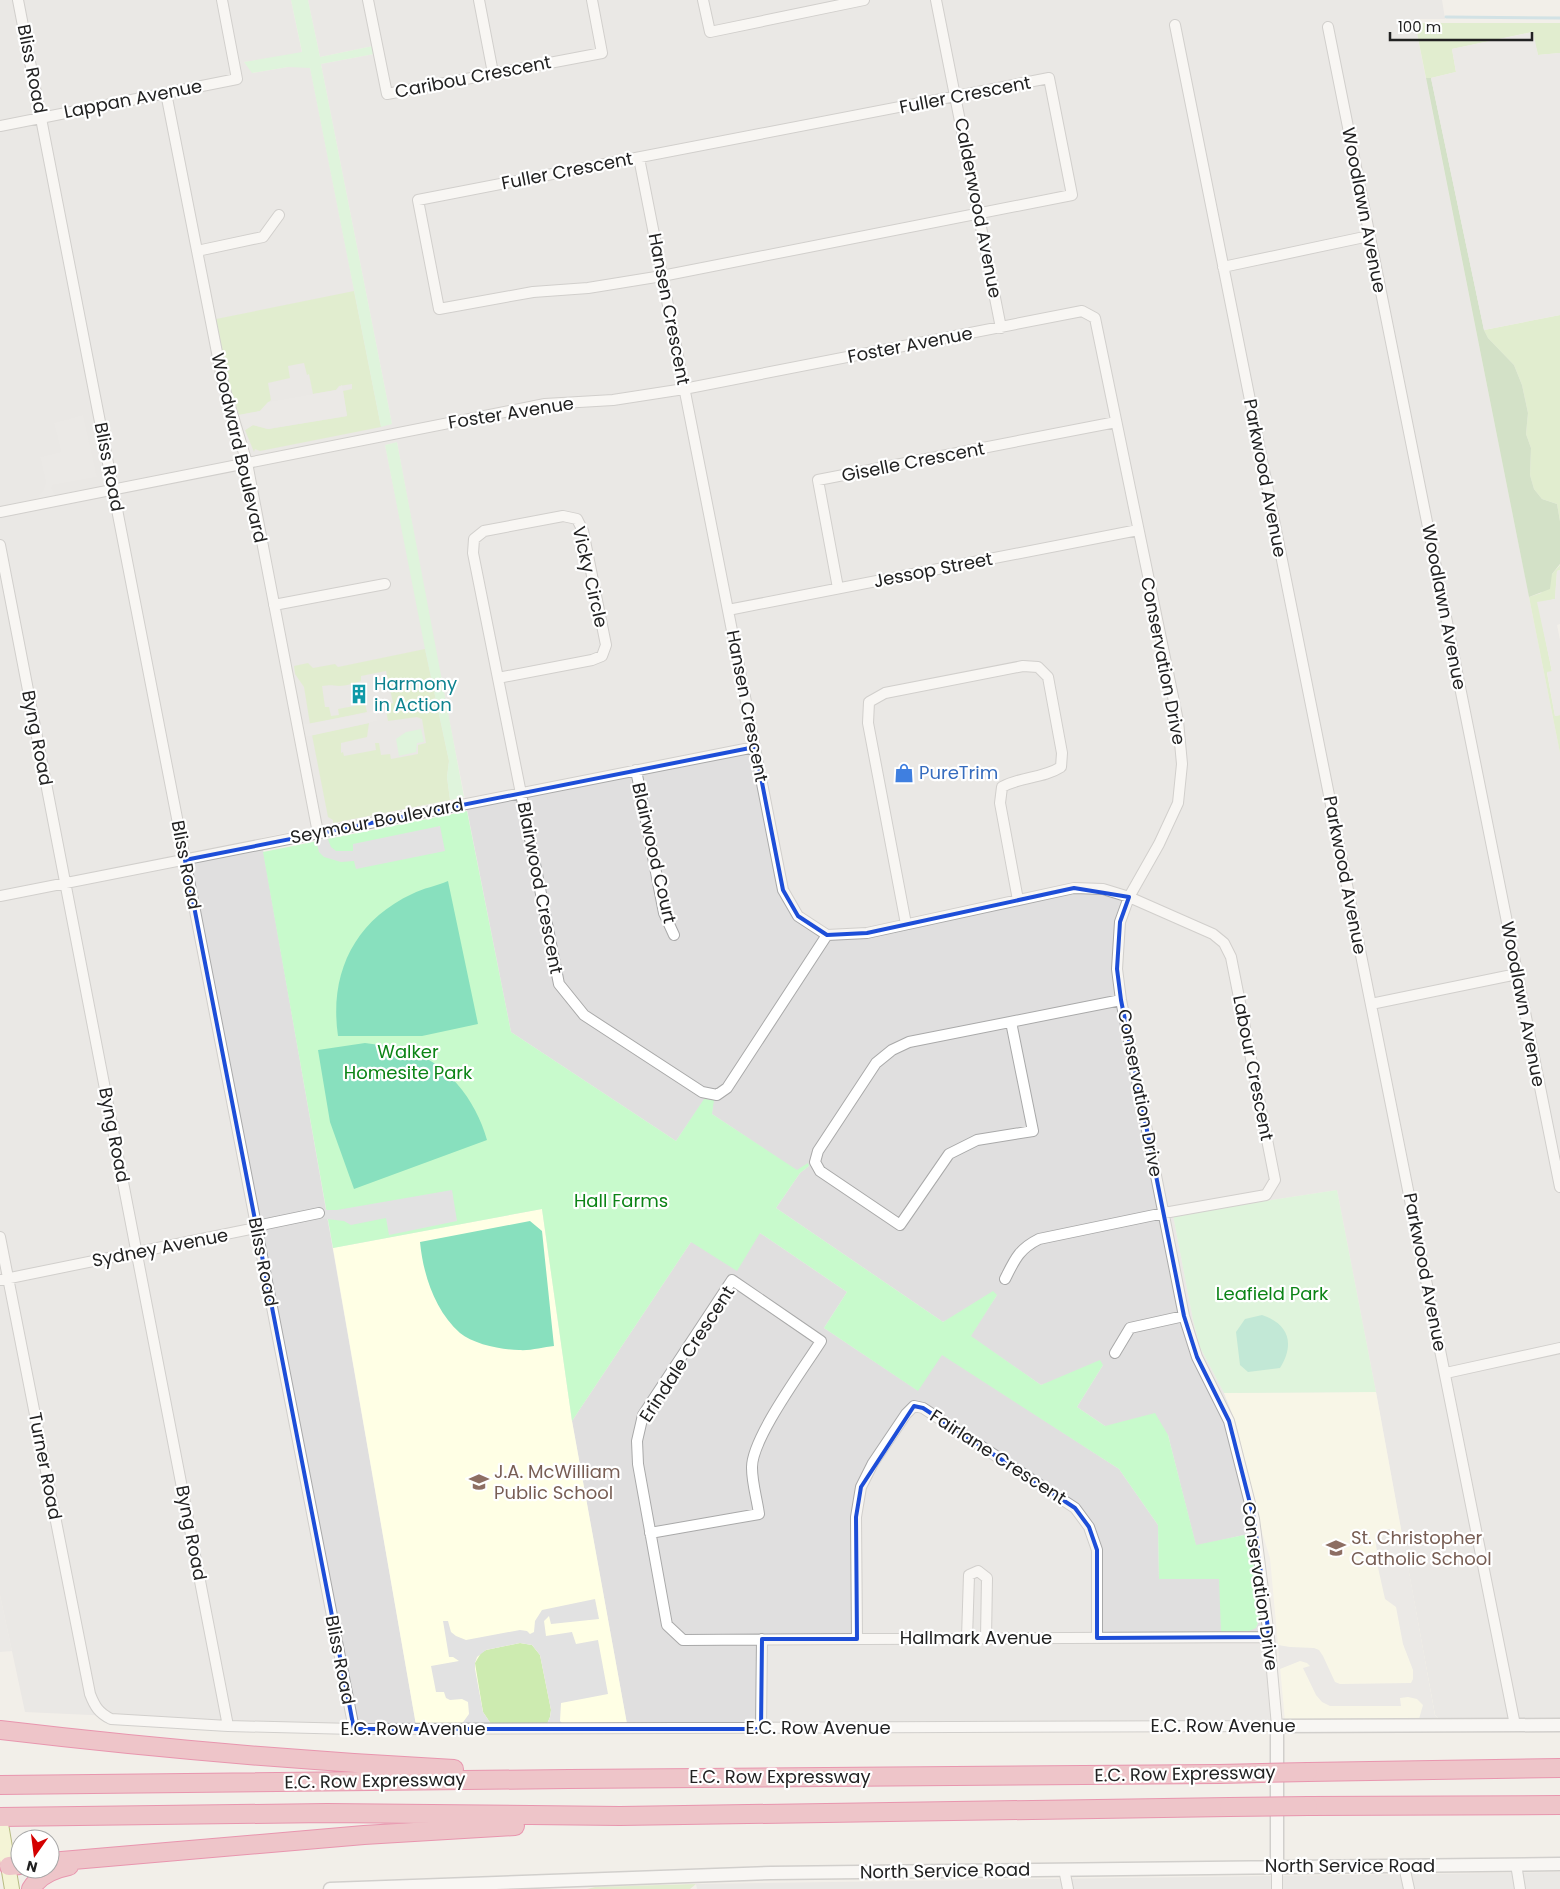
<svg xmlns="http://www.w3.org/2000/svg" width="1560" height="1889" viewBox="0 0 1560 1889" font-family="Poppins,sans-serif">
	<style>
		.residential { fill: #e0dfdf }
		.education { fill: #ffffe5 }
		.grass { fill: #cdebb0 }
		.forest { fill: #add19e }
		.park { fill: #c8facc }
		.pitch { fill: #88e0be }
		.parking { fill: #e2e2e2 }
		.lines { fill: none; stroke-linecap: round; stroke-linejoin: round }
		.stream { stroke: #aad3df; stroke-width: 3 }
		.minor-casing { stroke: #a9a9a9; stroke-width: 12 }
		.tertiary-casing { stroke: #a9a9a9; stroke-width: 15 }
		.secondary-casing { stroke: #707d05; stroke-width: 16 }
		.motorway-casing { stroke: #dc2a67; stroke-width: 20 }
		.minor { stroke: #fff; stroke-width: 10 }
		.tertiary { stroke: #fff; stroke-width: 12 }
		.secondary { stroke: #f7fabf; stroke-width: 14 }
		.motorway { stroke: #e892a2; stroke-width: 18 }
		.motorway-bridge-casing { stroke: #dc2a67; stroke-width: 20; stroke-linecap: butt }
		.motorway-bridge { stroke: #e892a2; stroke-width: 18 }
		.marked { fill: none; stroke: #1d4ed8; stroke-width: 4; stroke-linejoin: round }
		.labels { text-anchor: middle; stroke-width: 4.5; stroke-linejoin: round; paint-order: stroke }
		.street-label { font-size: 18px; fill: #222; stroke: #fff }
		.culture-label { font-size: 18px; fill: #0d838f; stroke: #fff; text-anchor: start }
		.shop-label { font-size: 18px; fill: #366cbe; stroke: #fff; text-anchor: start }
		.park-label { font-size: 18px; fill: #0c8416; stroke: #fff }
		.education-label { font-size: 18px; fill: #785e54; stroke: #fff; text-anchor: start }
	</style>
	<rect width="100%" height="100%" fill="#f2efe9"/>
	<path class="residential" d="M0 0H291L302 53 244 62 253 73 288 67H310L381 426 392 424 321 64 374 54 373 46 320 57 308 0H1442L1445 19H1414L1560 753V1721H1441L1435 1715 1376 1392 1337 1190 1173 1215 1193 1320 1200 1347 1224 1393 1236 1423 1262 1532 1248 1534 1196 1546 1168 1435 1105 1426 1077 1407 1103 1365 1041 1385 970 1336 997 1295 943 1322 776 1208 800 1173 809 1166 797 1171 712 1114 713 1100H704L676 1141 511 1032 435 648 397 442 385 445 449 761 447 777 450 800 261 838 416 1725 332 1726 25 1712 0 1595Z
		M760 1233 847 1292 824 1328 917 1390 942 1354 1119 1469 1158 1525 1159 1579H1219L1256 1628 1260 1617 1273 1721 627 1724 572 1421 691 1242Z
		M1560 1872V1889H697L696 1884Z"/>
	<path class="education" d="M542 1209 572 1421 627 1724 416 1725 333 1248Z
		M1376 1392 1435 1715 1441 1721H1285L1270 1558 1262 1532 1236 1423 1224 1393Z"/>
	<path class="grass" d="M1415 23H1560V53L1538 55 1532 32 1452 49 1456 72 1431 78H1426Z
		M354 291 381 427 260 451 255 449 254 452 245 430 253 425 268 429 347 416 343 391 352 389V384L339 386 336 390 313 394 309 374 307 375 304 363 288 366 290 378 268 383 271 400 260 411 239 415 228 382 216 319Z
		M1560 315V521L1557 504 1542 499 1534 489 1530 475 1531 448 1526 434 1528 413 1522 385 1514 365 1488 338 1484 330Z
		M1560 565V570L1557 571 1555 599 1538 603 1552 672 1547 673 1555 716 1560 715V753L1529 597 1541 593 1552 574Z
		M425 649 449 761 447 777 450 800 333 823V820L328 817 312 735 369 723 367 737 341 743V753L343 752 344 756 376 750 375 743H379L381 755 390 754 391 759 418 754V745L426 743 422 719 417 717 388 721 385 705 393 703 386 671 361 676V681C355 683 346 686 339 686 332 685 329 685 322 686L325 707H329L331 716 339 715 338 709 365 704 367 712 310 724 304 687 295 674 294 666 308 663 313 668 335 664 338 667Z
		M520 1643 532 1645 540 1655 551 1710 550 1717 547 1724H491L483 1712 475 1663 481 1653 486 1650Z
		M696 1884 690 1889H587L595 1887Z"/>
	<path class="forest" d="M1426 78H1431L1484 330 1488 338 1514 365 1522 385 1528 413 1526 434 1531 448 1530 475 1534 489 1542 499 1557 504 1560 521V564L1552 574 1550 589 1529 597Z"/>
	<path class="park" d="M291 0H308L320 57 373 46 374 54 321 64 392 424 381 427 310 68 288 67 252 73 244 62 302 52Z
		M397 442 464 797 450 800 447 777 449 761 425 649 385 445Z
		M421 729 424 742 417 743 416 752 399 756 396 739 406 732Z
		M467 811 511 1032 676 1141 704 1099 714 1100 712 1114 797 1170 808 1163 809 1166 800 1173 776 1208 943 1322 993 1291 997 1295 971 1336 1041 1385 1100 1360 1103 1365 1077 1407 1105 1426 1155 1413 1168 1435 1196 1545 1249 1534 1253 1559 1260 1617 1256 1628 1249 1631 1221 1632 1219 1579H1159L1158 1525 1119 1469 942 1355 918 1391 824 1328 847 1292 760 1233 737 1271 691 1242 572 1421 542 1209 333 1248 263 852Z
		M1337 1190 1376 1392 1224 1393 1200 1347 1193 1320 1173 1215Z"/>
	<path class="pitch" d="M448 881 478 1024 422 1036H338C329 974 354 921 412 894 423 888 437 886 448 881Z
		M365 1043C377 1045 390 1046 403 1049 446 1060 476 1100 487 1140L354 1189 330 1122 318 1050Z
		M530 1221 542 1231 554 1346C543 1347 530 1351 519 1350 502 1350 473 1344 460 1333 435 1311 423 1274 420 1242Z
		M1262 1315C1289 1324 1295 1344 1280 1368L1248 1372 1240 1365 1236 1332 1245 1319Z"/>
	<path class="parking" d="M1533 32 1538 55 1560 53V315L1484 330 1431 78 1456 72 1452 49Z
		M342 385 347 416 268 429 253 425 245 430 239 415 260 411 268 402 336 390Z
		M83 415 97 477 53 485 51 488 56 496 35 500 43 491 46 483 40 457 61 452 54 423Z
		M1560 570V624L1557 625 1560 640V715L1555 716 1547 672 1552 671 1537 602 1555 599 1557 571Z
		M375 711 378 721 305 737 302 723 307 724Z
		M440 826 445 851 356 869 354 861 341 862 324 857 319 852 316 840 327 837 331 847 336 851H353V844Z
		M452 1190 457 1221 389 1235 386 1218 351 1225 344 1221 319 1218 318 1210H337Z
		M1391 1529 1393 1538H1403L1435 1715 1441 1721H1416L1419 1719 1423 1705 1417 1699 1408 1697 1400 1698 1401 1706H1330L1322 1702 1316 1695 1303 1668 1310 1666 1307 1663 1300 1661 1280 1669 1278 1645 1290 1647 1314 1648 1319 1650 1323 1656 1335 1682 1340 1684 1411 1683 1413 1679V1670L1403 1644 1396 1607 1385 1599 1377 1563H1379L1375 1539 1383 1537 1382 1530Z
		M0 1595 12 1651 0 1652Z
		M595 1599 599 1619 551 1624 549 1616 544 1621 546 1636 572 1632 576 1644 598 1640 608 1694 561 1703 560 1721 563 1724H547L550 1717 551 1710 540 1655 532 1645 520 1643 486 1650 477 1657 475 1663V1669L483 1712 491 1724 461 1725 469 1714 468 1702 462 1699 450 1700 446 1698 444 1692H436L431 1666 459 1661 453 1657H449L443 1621H448L451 1632 456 1636 466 1640 520 1630 527 1631 530 1634 534 1632 535 1621 542 1610Z"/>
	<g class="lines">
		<path class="stream" d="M1446 17 1560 18"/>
		<defs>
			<path id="minor" d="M18 0 354 1729
				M368 0 387 94 602 53 592 0
				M479 0 493 73
				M703 0 710 32 864 0
				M936 0 1001 328
				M1175 25 1515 1725
				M1328 27 1560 1187
				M1049 78 1072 195 662 276 588 288 533 292 439 309 418 200Z
				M166 93 223 383 247 463 318 833
				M0 126 237 79 222 0
				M639 158 783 890 798 916 827 935 867 933 1074 888 1103 889 1129 897 1213 934 1224 943 1231 957 1275 1180 1266 1195 1164 1213 1039 1239C1019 1249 1015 1259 1005 1279
				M197 251 263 237 279 215
				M1223 267 1369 236
				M0 512 545 404 613 400 684 389 1082 311 1095 318 1178 721 1182 764 1178 803 1159 844 1129 897 1120 922 1117 969 1121 1000 1184 1316 1197 1357 1229 1421 1254 1519 1269 1637 1277 1726 354 1729 228 1726 111 1719C99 1713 95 1707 90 1694L0 1237
				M0 545 228 1726
				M838 588 818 480 1116 422
				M274 605 385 584
				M728 610 1138 530
				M498 678 592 660 602 656 606 645 583 531 577 519 563 516 484 531 474 539 473 553 559 984 584 1015 702 1092 717 1095 727 1088 827 935
				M636 770 664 913 674 935
				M0 896 755 747
				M906 924 868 723 869 702 885 693 1023 666 1038 667 1048 677 1062 753 1061 767C1042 779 1022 776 1002 787L1000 803 1018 900
				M1371 1004 1517 974
				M1011 1022 1033 1131 977 1140 949 1154 900 1225 820 1171 815 1162 818 1151 876 1063 892 1050 909 1042 1121 1000
				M0 1280 256 1228 266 1224 319 1213
				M1115 1353 1130 1328 1184 1316
				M1446 1373 1560 1348
				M650 1533 759 1514C757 1499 752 1483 752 1468 751 1439 804 1368 821 1341L732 1280 643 1415 637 1441 638 1464 667 1625 683 1640 1269 1637
				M967 1638 969 1575 978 1571 987 1578 986 1638
				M857 1639 856 1517 861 1487 873 1463 906 1414 914 1406 923 1408 1075 1508 1089 1527 1097 1550V1638
				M761 1729 762 1639
				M1516 1864 1520 1889
				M1277 1866V1889
				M1404 1866 1409 1889
				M1064 1869 1068 1889"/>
			<path id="tertiary" d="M1277 1866V1726L1560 1725
				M330 1889 771 1873 1560 1864"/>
			<path id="secondary" d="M0 1818 12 1889"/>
			<path id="motorway" d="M0 1730C151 1748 302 1761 454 1769
				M1308 1772 1560 1768
				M0 1785 569 1779 1219 1774
				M1308 1806 1560 1805
				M0 1817 327 1813 620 1816 1229 1807
				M50 1862 364 1835 515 1826
				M9 1866 20 1865
				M31 1889C39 1875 54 1869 69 1866"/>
		</defs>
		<use href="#minor" class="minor-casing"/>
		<use href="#tertiary" class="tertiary-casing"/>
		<use href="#secondary" class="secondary-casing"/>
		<use href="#motorway" class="motorway-casing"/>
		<use href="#minor" class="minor"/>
		<use href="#tertiary" class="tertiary"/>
		<use href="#secondary" class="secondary"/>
		<use href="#motorway" class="motorway"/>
		<defs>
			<path id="motorway-bridge" d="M1219 1774 1308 1772
				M1229 1807 1308 1806"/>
		</defs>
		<use href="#motorway-bridge" class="motorway-bridge-casing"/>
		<use href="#motorway-bridge" class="motorway-bridge"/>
	</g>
	<path d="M0 0H1560V1889H0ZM755 747 783 890 798 916 827 935 867 933 1074 888 1129 897 1120 922 1117 969 1121 1000 1184 1316 1197 1357 1229 1421 1254 1519 1269 1637 1097 1638V1550L1089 1527 1075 1508 923 1408 914 1406 861 1487 856 1517 857 1639H762L761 1729H354L185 860Z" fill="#f2efe9" fill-opacity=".55" fill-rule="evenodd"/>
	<path class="marked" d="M755 747 783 890 798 916 827 935 867 933 1074 888 1129 897 1120 922 1117 969 1121 1000 1184 1316 1197 1357 1229 1421 1254 1519 1269 1637 1097 1638V1550L1089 1527 1075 1508 923 1408 914 1406 861 1487 856 1517 857 1639H762L761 1729H354L185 860Z"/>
	<defs>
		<symbol id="building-bare" viewBox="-9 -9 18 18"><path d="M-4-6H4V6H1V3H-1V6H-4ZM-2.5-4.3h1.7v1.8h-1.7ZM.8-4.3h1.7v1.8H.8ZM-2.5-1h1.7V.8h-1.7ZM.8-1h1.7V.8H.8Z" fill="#0f9aa8" stroke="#fff" stroke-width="2.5" paint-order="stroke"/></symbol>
		<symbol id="shop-bare" viewBox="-9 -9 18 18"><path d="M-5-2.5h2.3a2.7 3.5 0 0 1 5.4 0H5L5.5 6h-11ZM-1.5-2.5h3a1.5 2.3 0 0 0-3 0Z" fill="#3f7fe0" stroke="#fff" stroke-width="2.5" paint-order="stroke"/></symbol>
		<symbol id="school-bare" viewBox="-9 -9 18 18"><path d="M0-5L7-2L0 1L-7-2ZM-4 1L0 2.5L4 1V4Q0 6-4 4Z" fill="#8d6e63" stroke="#fff" stroke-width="2.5" paint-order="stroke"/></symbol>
	</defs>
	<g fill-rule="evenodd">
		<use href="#building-bare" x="345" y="680" width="28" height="28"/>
		<use href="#shop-bare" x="890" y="759" width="28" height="28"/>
		<use href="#school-bare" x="465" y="1468" width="28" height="28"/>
		<use href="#school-bare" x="1322" y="1534" width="28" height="28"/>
	</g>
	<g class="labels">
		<g class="street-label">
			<text transform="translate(32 69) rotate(79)" y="6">Bliss Road</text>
			<text transform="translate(473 77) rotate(-11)" y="6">Caribou Crescent</text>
			<text transform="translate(965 95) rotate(-11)" y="6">Fuller Crescent</text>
			<text transform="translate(133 99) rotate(-11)" y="6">Lappan Avenue</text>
			<text transform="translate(567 171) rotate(-11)" y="6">Fuller Crescent</text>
			<text transform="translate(978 208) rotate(79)" y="6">Calderwood Avenue</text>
			<text transform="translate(1364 210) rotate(79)" y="6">Woodlawn Avenue</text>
			<text transform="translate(669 309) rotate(79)" y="6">Hansen Crescent</text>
			<text transform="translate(910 345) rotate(-11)" y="6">Foster Avenue</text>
			<text transform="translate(511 413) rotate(-9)" y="6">Foster Avenue</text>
			<text transform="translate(239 448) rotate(77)" y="6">Woodward Boulevard</text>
			<text transform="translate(913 462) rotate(-11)" y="6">Giselle Crescent</text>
			<text transform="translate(109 467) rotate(79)" y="6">Bliss Road</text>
			<text transform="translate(1265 478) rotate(79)" y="6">Parkwood Avenue</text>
			<text transform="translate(933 570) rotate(-11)" y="6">Jessop Street</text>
			<text transform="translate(590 577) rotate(77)" y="6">Vicky Circle</text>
			<text transform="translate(1444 607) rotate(79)" y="6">Woodlawn Avenue</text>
			<text transform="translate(1163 661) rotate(79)" y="6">Conservation Drive</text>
			<text transform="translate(747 706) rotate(79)" y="6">Hansen Crescent</text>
			<text transform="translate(37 738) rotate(79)" y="6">Byng Road</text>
			<text transform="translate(377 821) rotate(-11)" y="6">Seymour Boulevard</text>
			<text transform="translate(654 853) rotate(77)" y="6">Blairwood Court</text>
			<text transform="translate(186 865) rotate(79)" y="6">Bliss Road</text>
			<text transform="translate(1345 875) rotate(79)" y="6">Parkwood Avenue</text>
			<text transform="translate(540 888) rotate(79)" y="6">Blairwood Crescent</text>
			<text transform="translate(1523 1004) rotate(79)" y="6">Woodlawn Avenue</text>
			<text transform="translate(1253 1068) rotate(79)" y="6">Labour Crescent</text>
			<text transform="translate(1140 1093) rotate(79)" y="6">Conservation Drive</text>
			<text transform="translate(114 1135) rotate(79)" y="6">Byng Road</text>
			<text transform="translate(160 1248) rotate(-11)" y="6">Sydney Avenue</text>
			<text transform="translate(263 1262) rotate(79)" y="6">Bliss Road</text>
			<text transform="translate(1425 1272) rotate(79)" y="6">Parkwood Avenue</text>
			<text transform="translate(687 1354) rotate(-57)" y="6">Erindale Crescent</text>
			<text transform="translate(998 1457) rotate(33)" y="6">Fairlane Crescent</text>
			<text transform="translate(45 1466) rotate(79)" y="6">Turner Road</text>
			<text transform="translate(191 1533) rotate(79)" y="6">Byng Road</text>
			<text transform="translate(1260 1586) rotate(82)" y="6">Conservation Drive</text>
			<text x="976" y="1644">Hallmark Avenue</text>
			<text transform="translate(340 1660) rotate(79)" y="6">Bliss Road</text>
			<text x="1223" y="1732">E.C. Row Avenue</text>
			<text x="818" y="1734">E.C. Row Avenue</text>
			<text x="413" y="1735">E.C. Row Avenue</text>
			<text transform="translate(1185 1774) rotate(-1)" y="6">E.C. Row Expressway</text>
			<text x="780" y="1783">E.C. Row Expressway</text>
			<text transform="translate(375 1781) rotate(-1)" y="6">E.C. Row Expressway</text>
			<text x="1350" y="1872">North Service Road</text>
			<text transform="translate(945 1871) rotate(-1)" y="6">North Service Road</text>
		</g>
		<g class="culture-label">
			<text x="374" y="690">Harmony<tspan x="374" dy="21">in Action</tspan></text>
		</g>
		<g class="shop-label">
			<text x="919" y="779">PureTrim</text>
		</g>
		<g class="park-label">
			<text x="408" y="1058">Walker<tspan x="408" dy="21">Homesite Park</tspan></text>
			<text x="621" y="1207">Hall Farms</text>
			<text x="1272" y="1300">Leafield Park</text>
		</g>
		<g class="education-label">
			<text x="494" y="1478">J.A. McWilliam<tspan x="494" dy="21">Public School</tspan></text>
			<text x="1351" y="1544">St. Christopher<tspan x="1351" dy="21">Catholic School</tspan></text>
		</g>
	</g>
	<g transform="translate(35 1854) rotate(194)"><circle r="24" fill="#ffffff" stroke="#a7a7a7"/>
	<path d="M0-4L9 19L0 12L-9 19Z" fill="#d40000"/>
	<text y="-8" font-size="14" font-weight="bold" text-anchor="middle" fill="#222222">N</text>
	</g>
	<path d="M1390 32v8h142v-8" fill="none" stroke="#222222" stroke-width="2.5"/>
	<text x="1398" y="32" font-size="15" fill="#222222" stroke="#ffffff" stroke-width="4" paint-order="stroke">100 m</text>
</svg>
